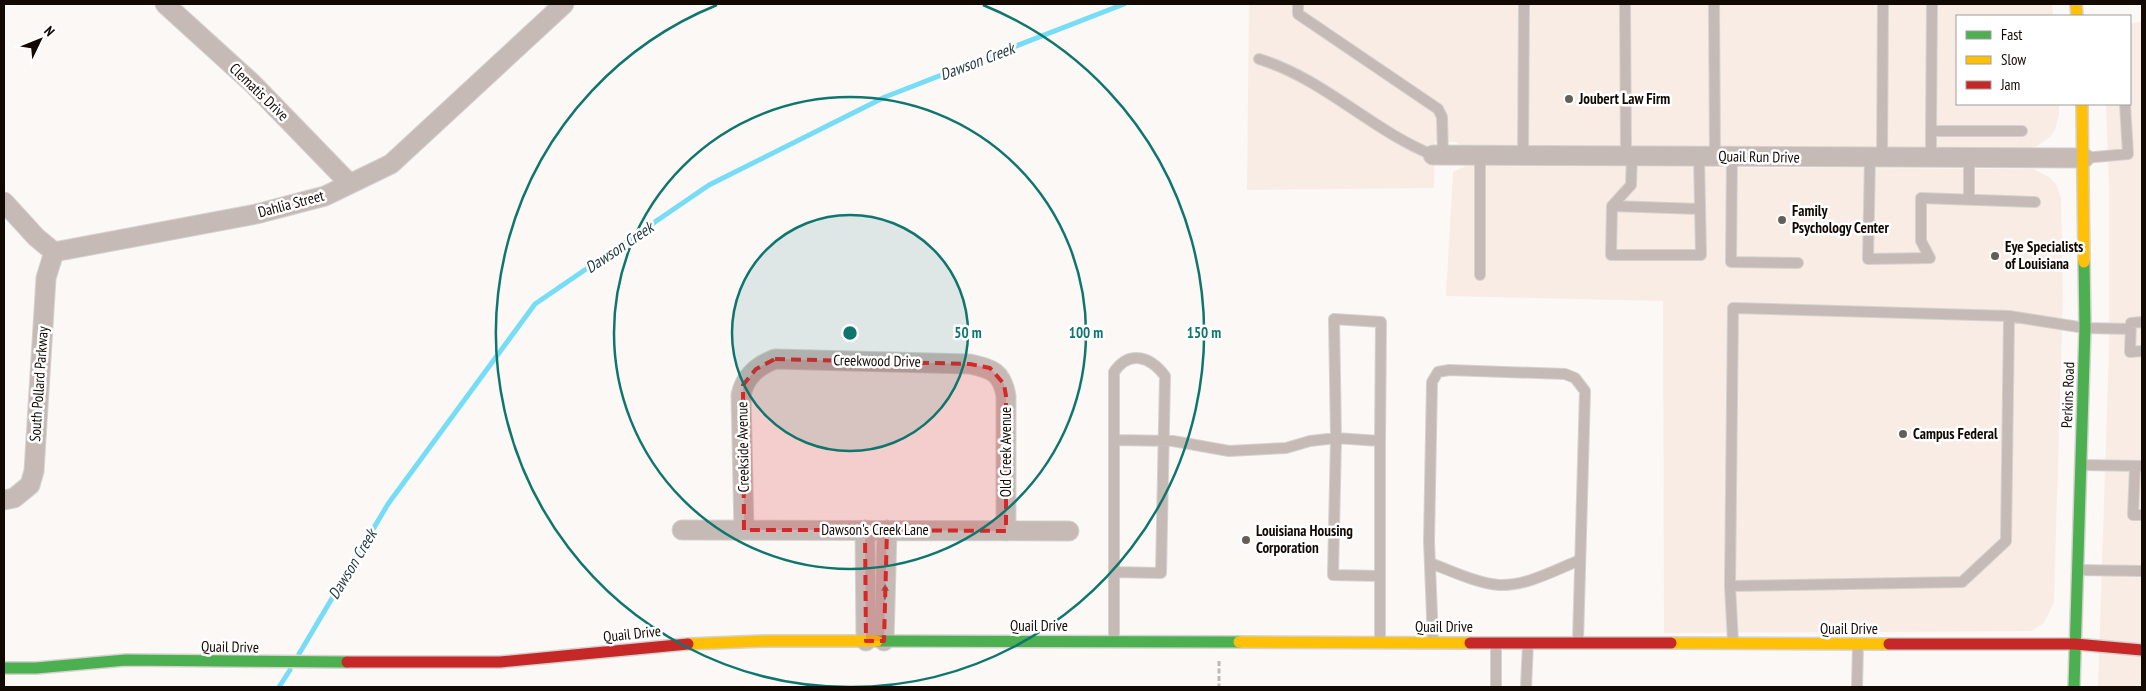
<svg xmlns="http://www.w3.org/2000/svg" width="2146" height="691" viewBox="0 0 2146 691" font-family="'PT Sans Narrow',sans-serif">
	<style>
		.commercial { fill: #f8ece5 }
		.lines { fill: none; stroke-linecap: round; stroke-linejoin: round }
		.stream { stroke: #77ddf6; stroke-width: 5 }
		.lane-casing { stroke: #d5d2d0; stroke-width: 12 }
		.street-casing { stroke: #d5d2d0; stroke-width: 21 }
		.fast-casing { stroke: #d5d2d0; stroke-width: 14 }
		.slow-casing { stroke: #d5d2d0; stroke-width: 14 }
		.jam-casing { stroke: #d5d2d0; stroke-width: 14 }
		.path { stroke: #c1b8b6; stroke-width: 3; stroke-dasharray: 5 2.5; stroke-linecap: butt }
		.lane { stroke: #c6bab7; stroke-width: 10 }
		.street { stroke: #c6bab7; stroke-width: 19 }
		.fast { stroke: #4caf50; stroke-width: 11 }
		.slow { stroke: #ffc107; stroke-width: 11 }
		.jam { stroke: #c62828; stroke-width: 11 }
		.oneway { fill: #756a66 }
		.marked { fill: #d62828; fill-opacity: 0.2; stroke: #d62828; stroke-width: 4; stroke-dasharray: 10 6; stroke-linejoin: round }
		.ring { fill: none; stroke: #0f766e; stroke-width: 2.5 }
		.poi-dot { fill: #645d58; stroke: #fff; stroke-width: 2 }
		.labels { text-anchor: middle; stroke-width: 5; stroke-linejoin: round; paint-order: stroke }
		.street-label { font-size: 15px; fill: #120903; stroke: #fff }
		.poi-label { font-size: 15px; font-weight: bold; fill: #120903; stroke: #fff; text-anchor: start }
		.water-label { font-size: 16px; font-style: italic; fill: #243b42; stroke: #fff }
		.centre { fill: #0f766e; stroke: #fff; stroke-width: 2.5 }
		.ring-label { font-size: 15px; text-anchor: middle; font-weight: bold; fill: #0f766e; stroke: #fff; stroke-width: 5; stroke-linejoin: round; paint-order: stroke }
	</style>
	<rect width="100%" height="100%" fill="#fbf8f6"/>
	<path class="commercial" d="M1249 4H2052L2053 16H1957V104H2059V114L2055 130 2050 137 2037 146 2026 149 1463 146 1456 142H1435L1434 188 1247 190Z
		M2142 22V687H2098L2109 348V187L2106 104H2130V23Z
		M1466 166 2033 169 2049 177 2056 184 2061 198 2063 296 2054 602 2044 623 2031 631 1664 633 1663 301 1446 296 1453 172Z"/>
	<g class="lines">
		<path class="stream" d="M299 654 388 504 535 304 709 185 885 97 1124 4
			M279 687 290 670"/>
		<defs>
			<path id="lane" d="M1298 4V14L1438 109 1442 117 1443 156
				M1625 4 1626 155
				M1714 4 1715 157
				M1932 4 1931 131H2022
				M1259 59C1324 79 1371 130 1433 155
				M1480 156V275
				M1523 156 1524 4
				M1699 156 1701 255H1611L1612 206 1700 209
				M1732 157 1731 262 1798 263
				M1870 158 1868 259 1930 258 1921 241V198L2035 202
				M1931 158V131
				M2084 158 2128 154 2125 104
				M1882 159 1883 4
				M1969 200V159
				M1612 206 1631 185 1632 155
				M2142 322 2131 323 2130 352 2142 351
				M1114 440 1173 441 1229 451 1286 448 1310 441 1336 438 1380 441V642
				M1380 441 1381 322 1334 319 1336 438 1333 575 1380 576
				M2082 465 2142 466
				M2135 466 2133 515H2142
				M1430 563C1452 571 1476 583 1499 585 1527 586 1555 570 1580 560
				M2078 570 2142 571
				M1114 572 1161 573 1165 376C1150 356 1129 350 1114 372V641
				M1730 586 1962 582 2006 541 2009 316
				M1433 641 1429 541 1432 382 1438 372 1449 370 1565 374 1575 378 1585 391 1578 641
				M1733 642 1730 586 1733 308 2009 316 2085 328 2131 329
				M1496 687V644
				M1526 687 1528 643
				M1857 687 1858 645"/>
			<path id="street" d="M165 4 253 84 349 183
				M1433 155 2084 158
				M4 202 36 237 54 252 256 214 325 196 391 164 564 4
				M4 500 14 498 30 485 34 471 46 278 54 252
				M682 530 1069 531
				M744 530 741 395C745 376 757 366 775 359L970 364C992 369 1002 372 1006 396V531
				M865 530 866 641
				M884 641 887 530"/>
			<path id="fast" d="M877 641 1239 642
				M4 668H36L126 660 347 662
				M2074 687 2085 328 2084 262"/>
			<path id="slow" d="M2076 4 2077 16
				M2082 104 2084 262
				M1239 642 1470 643
				M1671 643 1889 644
				M688 644 767 641H877"/>
			<path id="jam" d="M1470 643H1671
				M1889 644H2075L2142 650
				M347 662H500L688 644"/>
		</defs>
		<use href="#lane" class="lane-casing"/>
		<use href="#street" class="street-casing"/>
		<use href="#fast" class="fast-casing"/>
		<use href="#slow" class="slow-casing"/>
		<use href="#jam" class="jam-casing"/>
		<path class="path" d="M1219 661V687"/>
		<use href="#lane" class="lane"/>
		<use href="#street" class="street"/>
		<use href="#fast" class="fast"/>
		<use href="#slow" class="slow"/>
		<use href="#jam" class="jam"/>
	</g>
	<defs><path id="oneway-solid" d="M-6-.8H1V-3.2L6.5 0L1 3.2V.8H-6Z" transform="scale(1.25)"/></defs>
	<use class="oneway" href="#oneway-solid" transform="translate(885 592) rotate(-89)"/>
	<path class="marked" d="M775 359 970 364 990 368 1004 384 1006 396V531L887 530 884 641H866L865 530H744L743 385 756 369Z"/>
	<circle cx="850" cy="333" r="118" fill="#0f766e" fill-opacity=".12"/>
	<g class="ring">
		<circle cx="850" cy="333" r="118"/>
		<circle cx="850" cy="333" r="236"/>
		<path d="M983 5A354 354 0 1 1 717 5"/>
	</g>
	<g class="poi-dot">
		<circle cx="1569" cy="99" r="5"/>
		<circle cx="1782" cy="220" r="5"/>
		<circle cx="1995" cy="256" r="5"/>
		<circle cx="1903" cy="434" r="5"/>
		<circle cx="1246" cy="540" r="5"/>
	</g>
	<g class="labels">
		<g class="street-label">
			<text transform="translate(259 92) rotate(44)" y="5">Clematis Drive</text>
			<text transform="translate(1759 157) rotate(1)" y="5">Quail Run Drive</text>
			<text transform="translate(291 204) rotate(-15)" y="5">Dahlia Street</text>
			<text transform="translate(877 361) rotate(1)" y="5">Creekwood Drive</text>
			<text transform="translate(39 384) rotate(-86)" y="5">South Pollard Parkway</text>
			<text transform="translate(2068 395) rotate(-88)" y="5">Perkins Road</text>
			<text transform="translate(743 447) rotate(-91)" y="5">Creekside Avenue</text>
			<text transform="translate(1006 452) rotate(-90)" y="5">Old Creek Avenue</text>
			<text x="875" y="535">Dawson's Creek Lane</text>
			<text x="1039" y="631">Quail Drive</text>
			<text x="1444" y="632">Quail Drive</text>
			<text x="1849" y="634">Quail Drive</text>
			<text transform="translate(632 634) rotate(-6)" y="5">Quail Drive</text>
			<text transform="translate(230 647) rotate(1)" y="5">Quail Drive</text>
		</g>
		<g class="poi-label">
			<text x="1579" y="104">Joubert Law Firm</text>
			<text x="1792" y="216">Family<tspan x="1792" dy="17">Psychology Center</tspan></text>
			<text x="2005" y="252">Eye Specialists<tspan x="2005" dy="17">of Louisiana</tspan></text>
			<text x="1913" y="439">Campus Federal</text>
			<text x="1256" y="536">Louisiana Housing<tspan x="1256" dy="17">Corporation</tspan></text>
		</g>
		<g class="water-label">
			<text transform="translate(977 61) rotate(-21)" y="6">Dawson Creek</text>
			<text transform="translate(619 247) rotate(-34)" y="6">Dawson Creek</text>
			<text transform="translate(352 564) rotate(-59)" y="6">Dawson Creek</text>
		</g>
	</g>
	<circle cx="850" cy="333" r="8" class="centre"/>
	<g class="ring-label">
		<text x="968" y="338">50 m</text>
		<text x="1086" y="338">100 m</text>
		<text x="1204" y="338">150 m</text>
	</g>
	<rect width="2146" height="691" fill="none" stroke="#120903" stroke-width="10"/>
	<rect x="1956" y="15" width="175" height="90" fill="#ffffff" stroke="#a09d9a"/>
	<rect x="1966" y="31" width="25" height="8" fill="#4caf50" stroke="#a09d9a"/>
	<text x="2001" y="40" font-size="15" fill="#120903">Fast</text>
	<rect x="1966" y="56" width="25" height="8" fill="#ffc107" stroke="#a09d9a"/>
	<text x="2001" y="65" font-size="15" fill="#120903">Slow</text>
	<rect x="1966" y="81" width="25" height="8" fill="#c62828" stroke="#a09d9a"/>
	<text x="2001" y="90" font-size="15" fill="#120903">Jam</text>
	<g transform="translate(40 40) rotate(47)" stroke="#ffffff" stroke-width="4" paint-order="stroke">
	<path d="M0-4L9 19L0 12L-9 19Z" fill="#120903"/>
	<text y="-8" font-size="14" font-weight="bold" text-anchor="middle" fill="#120903">N</text>
	</g>
</svg>
